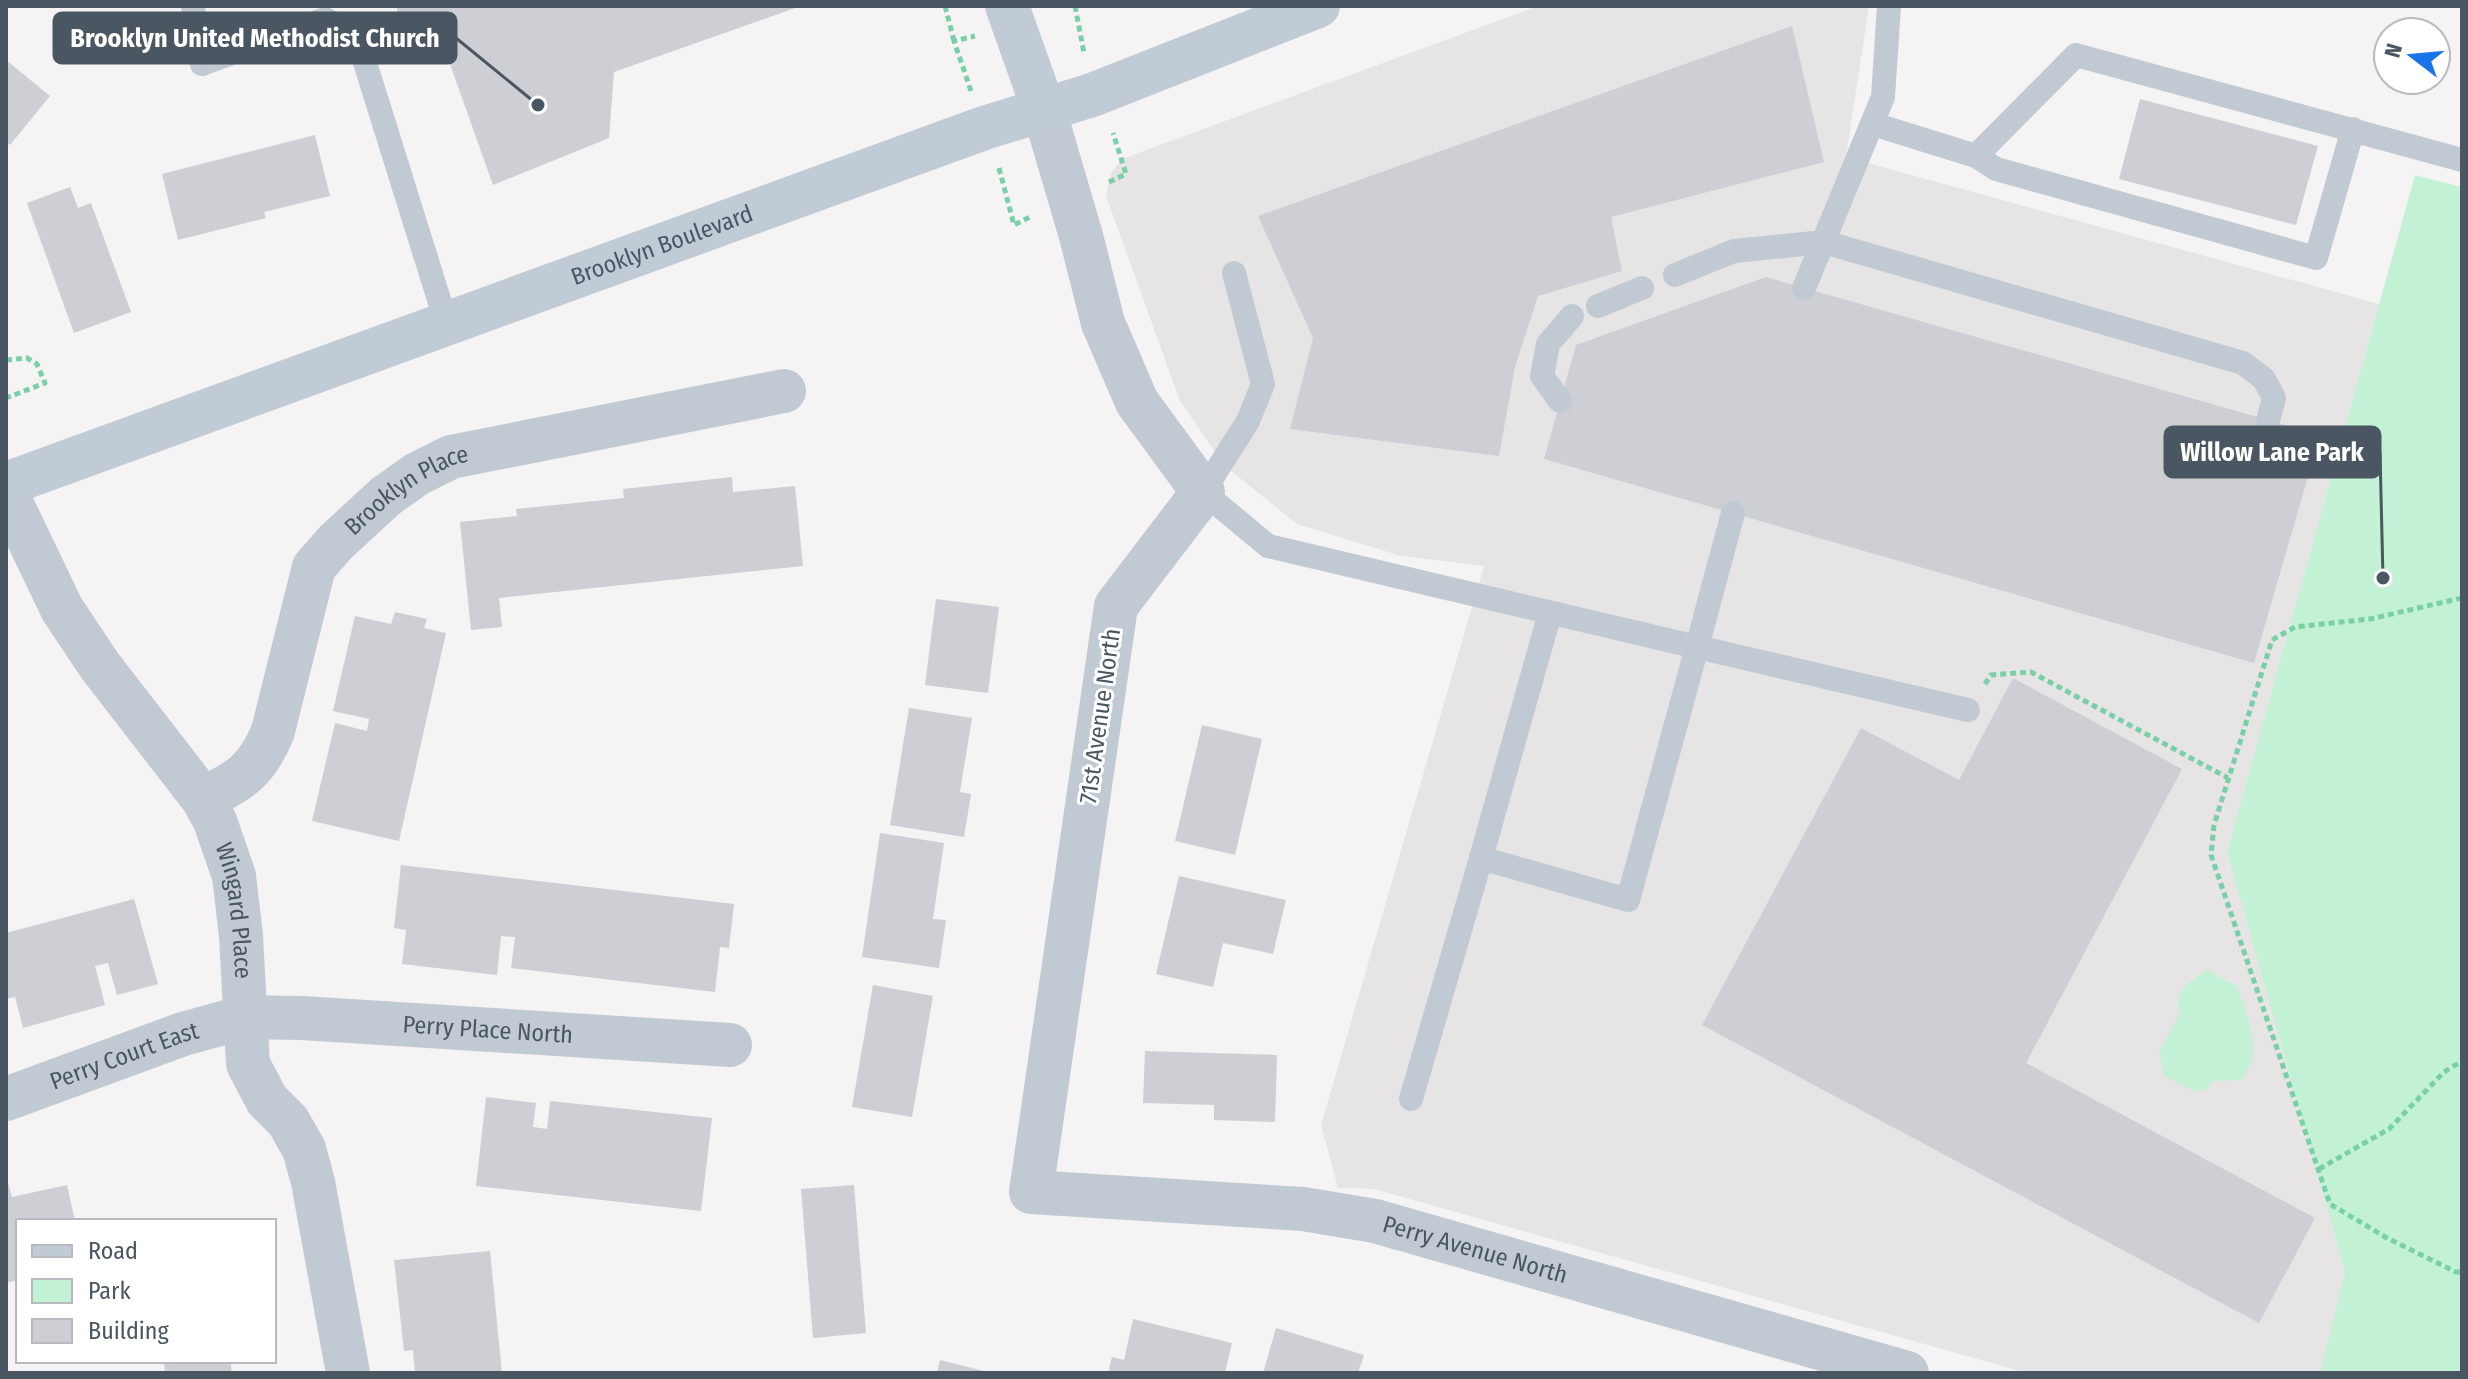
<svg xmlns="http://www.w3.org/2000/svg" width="2468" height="1379" viewBox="0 0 2468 1379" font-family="'Fira Sans Condensed',sans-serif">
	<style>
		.education { fill: #e6e4e5 }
		.green { fill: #c3f1d5 }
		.building { fill: #cdcfd5 }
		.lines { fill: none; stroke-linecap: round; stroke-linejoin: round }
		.path { stroke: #7ad0a6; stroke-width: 5; stroke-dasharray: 6 4; stroke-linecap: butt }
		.lane { stroke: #c1cad2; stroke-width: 24 }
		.street { stroke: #c1cad2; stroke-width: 44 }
		.secondary { stroke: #c1cbd6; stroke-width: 44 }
		.labels { text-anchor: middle; stroke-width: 6; stroke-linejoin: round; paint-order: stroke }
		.street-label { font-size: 24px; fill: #4a5661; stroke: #fff }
		.leader { fill: none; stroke: #4a5661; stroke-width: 3 }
		.callout-dot { fill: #4a5661; stroke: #fff; stroke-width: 3 }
		.callout { fill: #4a5661; stroke: #4a5661; stroke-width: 3 }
		.callout-label { font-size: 26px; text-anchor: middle; font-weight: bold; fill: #fff }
	</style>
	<rect width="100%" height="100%" fill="#f5f3f3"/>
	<path class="education" d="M1538 6H1869L1846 157 2379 304 2227 852 2345 1272 2320 1373H2027L1374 1189 1338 1188 1321 1125 1484 566 1401 556 1297 524 1225 466 1180 401 1106 196 1110 174 1122 159Z"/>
	<path class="green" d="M2415 175 2462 187V1373H2320L2345 1272 2227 852Z
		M2207 970 2237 986C2247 1017 2265 1052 2241 1080L2212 1081 2206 1090 2194 1091 2164 1076 2159 1053 2180 1012C2172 990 2191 982 2207 970Z"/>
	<path class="building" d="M397 6H801L614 72 609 138 493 185 445 50 398 49Z
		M1792 26 1824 162 1611 217 1622 271 1538 296 1515 367 1499 456 1290 429 1313 338 1258 216Z
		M6 60 50 96 10 145 6 142Z
		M2140 99 2318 146 2296 225 2119 179Z
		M315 135 330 196 264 212 266 218 178 240 162 174Z
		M70 187 78 208 91 203 131 312 74 333 27 203Z
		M1766 277 2320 435 2254 663 1544 459 1576 345Z
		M732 477 733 492 795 486 803 566 499 598 502 627 471 630 460 522 517 516 516 509 624 498 623 489Z
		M936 599 999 607 988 693 925 685Z
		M395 612 427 619 424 628 446 633 399 841 312 821 335 723 367 731 369 719 333 711 355 616 391 624Z
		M2013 678 2182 769 2026 1063 2315 1218 2259 1323 1702 1025 1861 728 1959 780Z
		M909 708 972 718 960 792 971 794 964 837 890 825Z
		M1202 725 1262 739 1235 855 1175 841Z
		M880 833 944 843 933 919 946 920 939 968 862 957Z
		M401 865 734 904 729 948 720 947 715 992 511 968 515 937 501 936 497 975 402 964 406 930 394 928Z
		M1179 876 1286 900 1273 954 1223 943 1213 987 1156 974Z
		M134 899 158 984 117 995 108 963 95 966 105 1005 23 1028 15 997 6 999V933Z
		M873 985 933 996 912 1117 852 1107Z
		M1145 1051 1277 1055 1275 1122 1214 1120V1105L1143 1103Z
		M486 1097 536 1103 533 1127 547 1129 550 1101 712 1118 701 1211 476 1186Z
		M6 1176 12 1197 67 1185 75 1221H18V1280L6 1283Z
		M854 1185 866 1333 813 1338 801 1189Z
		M490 1251 502 1373H415L413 1350 404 1351 394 1260Z
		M1133 1319 1232 1343 1225 1373H1108L1112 1357 1124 1360Z
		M1276 1328 1364 1355 1358 1373H1263Z
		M940 1360 988 1372V1373H937Z
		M164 1361H230L232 1373H165Z"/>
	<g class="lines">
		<path class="path" d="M945 6 954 41
			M1075 6 1084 53
			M971 91 954 41 975 36
			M999 168 1014 225 1030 217
			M1109 182 1126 174 1113 133
			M6 360 27 358 37 364 45 383 6 398
			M2462 598 2370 619 2295 627 2272 640 2214 825 2211 855 2330 1204 2387 1238 2456 1272H2462
			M1985 684 1991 675 2031 672 2228 778
			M2319 1169 2389 1129 2444 1072 2462 1061"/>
		<path class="lane" d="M193 6 197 47 202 64 325 19 357 37 447 325
			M1873 124 1976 156 1996 169 2316 258 2353 129
			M1976 156 2076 55 2462 160
			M1234 273 1263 384 1248 421 1203 492 1268 546 1697 647 1628 900 1481 858 1550 613
			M1675 275 1734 251 1824 242 2243 363 2264 379 2274 398 2268 421
			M1804 288 1883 97 1889 6
			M1598 306 1642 288
			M1560 401 1542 376 1548 344 1572 316
			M1733 513 1697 647 1968 710
			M1411 1099 1481 858"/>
		<g class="street">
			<path id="s1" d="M1044 110 1081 236 1103 323 1137 402 1203 492 1116 606 1031 1192 1303 1209 1375 1221 1907 1373"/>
			<path id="s2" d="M6 492 62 609 100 666 203 799 215 821 234 876 241 936 248 1064 267 1100 288 1121 304 1149 313 1182 348 1373"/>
			<path id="s3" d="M203 799C241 780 257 771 273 731L314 567 336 542 386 496 417 474 451 457 784 391"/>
			<path id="s4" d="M6 1099 183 1034 245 1017 302 1018 730 1045"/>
		</g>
		<g class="secondary">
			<path d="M1007 6 1044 110"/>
			<path id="s5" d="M6 484 984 128 1092 95 1318 6"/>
		</g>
	</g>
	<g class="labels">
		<g class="street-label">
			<text dy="8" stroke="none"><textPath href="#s5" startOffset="698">Brooklyn Boulevard</textPath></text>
			<text dy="8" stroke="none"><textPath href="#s3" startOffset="392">Brooklyn Place</textPath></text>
			<text transform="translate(1100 716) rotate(-82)" y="8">71st Avenue North</text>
			<text dy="8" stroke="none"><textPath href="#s2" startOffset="484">Wingard Place</textPath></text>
			<text dy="8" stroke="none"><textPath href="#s4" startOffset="496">Perry Place North</textPath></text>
			<text dy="8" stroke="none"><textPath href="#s4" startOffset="126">Perry Court East</textPath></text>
			<text dy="8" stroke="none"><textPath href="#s1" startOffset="1604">Perry Avenue North</textPath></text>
		</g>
	</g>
	<path class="leader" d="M538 105L456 38M2383 578L2380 452"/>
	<g class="callout-dot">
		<circle cx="538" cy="105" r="8"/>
		<circle cx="2383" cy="578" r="8"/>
	</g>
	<g class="callout">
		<rect x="54" y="13" width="402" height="50" rx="8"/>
		<rect x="2165" y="427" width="215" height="50" rx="8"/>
	</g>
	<g class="callout-label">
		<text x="255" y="47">Brooklyn United Methodist Church</text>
		<text x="2272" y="461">Willow Lane Park</text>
	</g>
	<rect width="2468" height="1379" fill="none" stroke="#4a5661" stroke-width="16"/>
	<rect x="16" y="1219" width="260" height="144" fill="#ffffff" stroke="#b7bbc0" stroke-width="2"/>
	<rect x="32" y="1245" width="40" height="12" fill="#c1cbd6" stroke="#b7bbc0" stroke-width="2"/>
	<text x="88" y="1259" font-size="24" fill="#4a5661">Road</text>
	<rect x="32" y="1279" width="40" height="24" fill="#c3f1d5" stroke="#b7bbc0" stroke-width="2"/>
	<text x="88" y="1299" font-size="24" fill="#4a5661">Park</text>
	<rect x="32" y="1319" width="40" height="24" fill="#cdcfd5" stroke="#b7bbc0" stroke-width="2"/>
	<text x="88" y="1339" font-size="24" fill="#4a5661">Building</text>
	<g transform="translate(2412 56) rotate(286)"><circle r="38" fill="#ffffff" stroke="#b7bbc0" stroke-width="2"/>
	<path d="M0-6L14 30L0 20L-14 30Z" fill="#1a73e8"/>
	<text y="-12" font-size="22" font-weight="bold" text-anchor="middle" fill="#4a5661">N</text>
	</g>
</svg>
